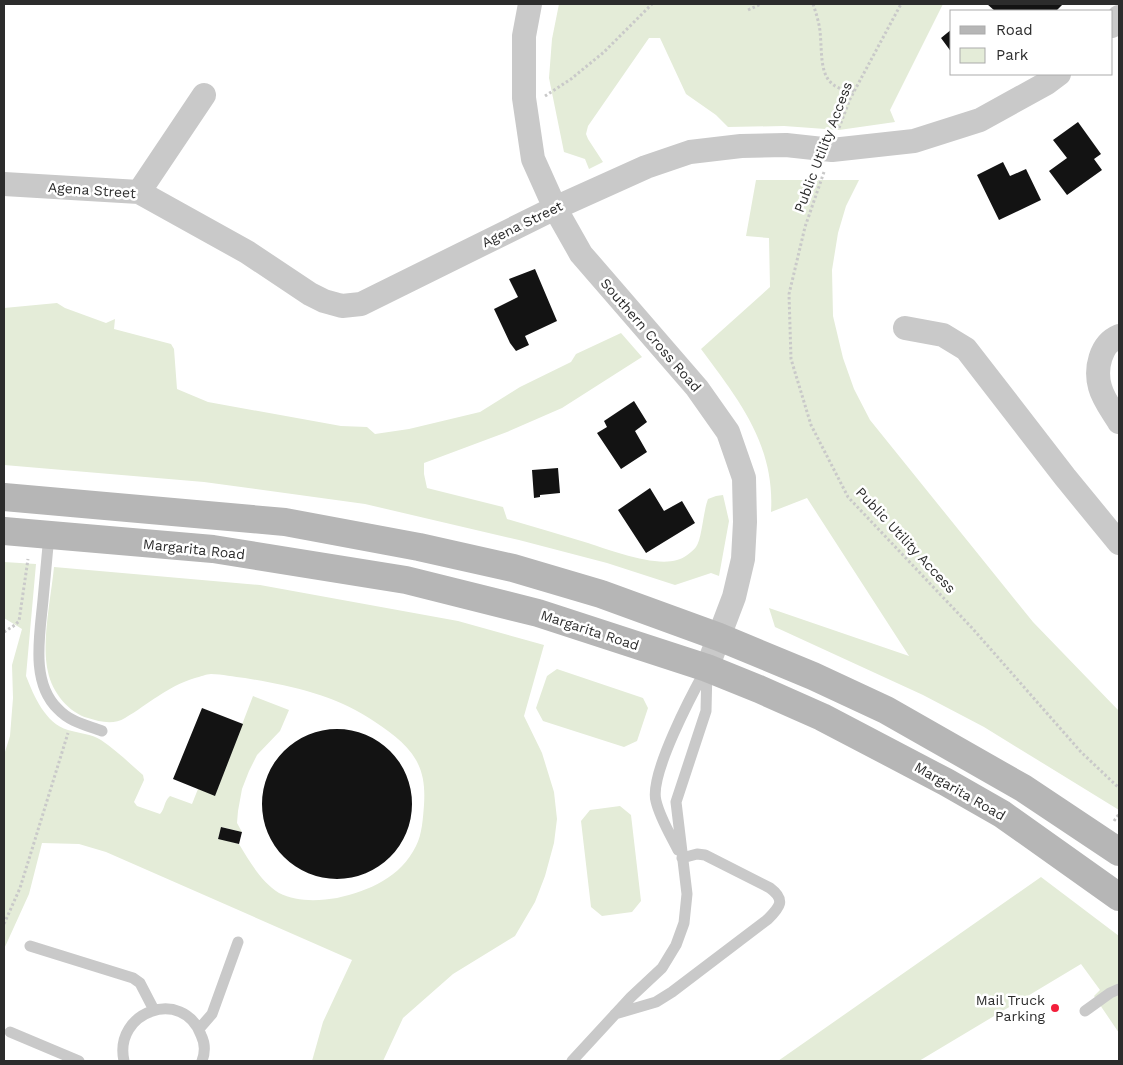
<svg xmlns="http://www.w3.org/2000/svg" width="1123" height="1065" viewBox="0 0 1123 1065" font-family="'Work Sans',sans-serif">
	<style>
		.green { fill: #e4ecd8 }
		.building { fill: #131313 }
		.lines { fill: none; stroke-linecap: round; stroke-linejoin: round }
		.path { stroke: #c9c9c9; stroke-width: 3; stroke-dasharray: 2.5 2.5; stroke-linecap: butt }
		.service { stroke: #c9c9c9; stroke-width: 11 }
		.minor { stroke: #c9c9c9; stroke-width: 24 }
		.secondary { stroke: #b6b6b6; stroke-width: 28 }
		.poi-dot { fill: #f31f3b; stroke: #fff; stroke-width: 2 }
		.labels { text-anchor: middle; stroke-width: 5; stroke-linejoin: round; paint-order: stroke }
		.street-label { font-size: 14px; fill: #2c2c2c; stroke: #fff }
		.poi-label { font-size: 14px; fill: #2c2c2c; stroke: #fff; text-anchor: end }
	</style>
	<rect width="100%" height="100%" fill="#fff"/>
	<path class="green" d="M559 4H943L890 110 895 122 839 130 784 126 728 127 716 115 686 94 660 38H649L588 126 586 134 588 139 603 162 589 169 585 159 564 152 549 78 552 39Z
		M756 180H859L846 206 838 233 832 270 833 316 843 358 854 389 870 420 1033 622 1119 711V810L984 727 923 695 775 627 769 608 909 656 807 498 771 512C775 445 739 400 701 349L770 287 769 238 746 236Z
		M57 303 65 308 106 323 115 319 114 329 171 344 174 349 177 389 208 402 341 426 367 427 375 434 409 429 480 412 520 387 571 362 576 354 621 333 642 357 562 408 507 432 424 463V474L427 488 503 507 507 519C534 527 561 535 588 543 610 550 654 567 677 560 683 559 692 552 696 547 702 539 703 512 708 499L716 496 723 495 729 521 719 576 711 573 675 585 607 563 519 540 365 504 204 482 4 465V308Z
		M4 562 36 564 26 676C34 696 45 723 68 730 78 733 92 734 101 740 116 750 129 763 143 775L144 780 134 802 137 806 160 814C165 809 164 801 170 796L192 804 198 789 215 795 253 696 289 710 280 731 257 755 249 771 242 789 238 811 237 823 242 832 222 827 218 838 239 844C250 862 261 882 279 893 296 902 319 901 337 898 369 891 401 877 416 846 422 835 423 818 424 805 425 789 424 774 416 760 406 742 386 729 369 718 332 694 287 685 245 678 234 677 222 674 211 674 206 674 200 677 195 678 166 687 149 704 125 718 114 725 100 722 88 718 69 713 52 692 48 672 41 643 51 598 54 567L260 585 458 621 544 645 524 716 542 753 554 792 557 819 554 843 545 876 535 902 515 936 453 974 403 1018 383 1061H312L323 1022 352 960 106 852 79 844 42 843 29 894 4 949V755L10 736 13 698 12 665 22 629 4 618Z
		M557 669 643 698 648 708 637 741 624 747 543 721 536 708 547 676Z
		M620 806 631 815 641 901 632 912 602 916 591 907 581 821 590 810Z
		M1041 877 1119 936V1033L1094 996 1100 990 1081 964 919 1061H778Z"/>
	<path class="building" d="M987 4H1063L1056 11H995Z
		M952 29V53L941 38Z
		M1078 122 1101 154 1094 159 1102 170 1067 195 1049 171 1067 158 1053 140Z
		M1003 162 1010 176 1026 169 1041 200 999 220 977 175Z
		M535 269 557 321 525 336 529 345 516 351 510 343 494 309 518 297 509 279Z
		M634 401 647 422 635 431 647 452 621 469 597 433 607 427 604 421Z
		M558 468 560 493 540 495V497L534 498 532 470Z
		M650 488 664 511 682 501 695 523 646 553 618 510Z
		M202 708 243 724 215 796 173 779Z
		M262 804a75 75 0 1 1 150 0a75 75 0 1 1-150 0Z
		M221 827 242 832 239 844 218 839Z"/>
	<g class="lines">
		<path class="path" d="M813 4C816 13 819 22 820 31 823 60 817 89 854 91
			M748 10 761 4
			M545 96 571 79 604 52 652 4
			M839 128 850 99 901 4
			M824 172 805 227 789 294 791 359 811 425 848 497 973 629 1081 752 1119 788
			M4 632 15 625 19 621 28 559
			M1114 821 1119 814
			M4 924 20 888 68 733"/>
		<path class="service" d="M49 535C47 556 45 578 43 600 40 634 30 682 58 709 70 722 86 725 102 731
			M678 850C670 834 660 818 656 801 649 775 692 694 706 669
			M30 946 133 978 140 983 154 1010
			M1085 1011 1110 993 1119 989
			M615 1014 656 1002 672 992 768 919C780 907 786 900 770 888L705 855 697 854 682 858
			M199 1029 212 1014 238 942
			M10 1032 79 1061
			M124 1061C113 1011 183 987 201 1035 205 1043 205 1053 202 1061
			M572 1061 631 997 662 968 676 945 684 923 687 894 676 802 706 711 707 668"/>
		<path class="minor" d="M530 4 524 36V98L533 159 555 208 581 254 697 388 728 432 744 478 745 522 743 559 734 597 707 668
			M1112 26 1119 17
			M4 184 139 192 247 252 310 294 324 301 342 306 361 304 555 208 646 167 690 152 741 146 786 145 832 150 914 141 980 120 1047 83 1059 74
			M139 192 204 95
			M905 328 943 335 966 349 1065 477 1119 543
			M1119 336C1100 344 1095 369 1100 387 1103 399 1113 412 1119 422"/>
		<path class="secondary" d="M4 497 285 522 419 547 513 568 601 594 719 637 813 676 886 710 1023 788 1119 852
			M4 531 213 549 406 580 538 613 707 668 759 689 822 717 946 782 1002 814 1119 897"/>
	</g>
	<circle class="poi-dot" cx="1055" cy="1008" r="5"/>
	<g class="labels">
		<g class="street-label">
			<text transform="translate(823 147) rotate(-69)" y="5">Public Utility Access</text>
			<text transform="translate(92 190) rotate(4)" y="5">Agena Street</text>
			<text transform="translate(522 224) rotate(-26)" y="5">Agena Street</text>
			<text transform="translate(651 335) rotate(49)" y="5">Southern Cross Road</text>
			<text transform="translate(906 540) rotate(47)" y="5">Public Utility Access</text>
			<text transform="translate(194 549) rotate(6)" y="5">Margarita Road</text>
			<text transform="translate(590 630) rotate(18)" y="5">Margarita Road</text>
			<text transform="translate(960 791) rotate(30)" y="5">Margarita Road</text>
		</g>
		<g class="poi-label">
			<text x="1045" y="1005">Mail Truck<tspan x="1045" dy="16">Parking</tspan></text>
		</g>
	</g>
	<rect width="1123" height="1065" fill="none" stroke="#2c2c2c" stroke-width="10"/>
	<rect x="950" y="10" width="162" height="65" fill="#ffffff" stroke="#ababab"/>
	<rect x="960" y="26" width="25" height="8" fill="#b6b6b6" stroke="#ababab"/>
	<text x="996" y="35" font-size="15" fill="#2c2c2c">Road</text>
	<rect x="960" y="48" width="25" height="15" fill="#e4ecd8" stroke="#ababab"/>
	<text x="996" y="60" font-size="15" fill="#2c2c2c">Park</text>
</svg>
